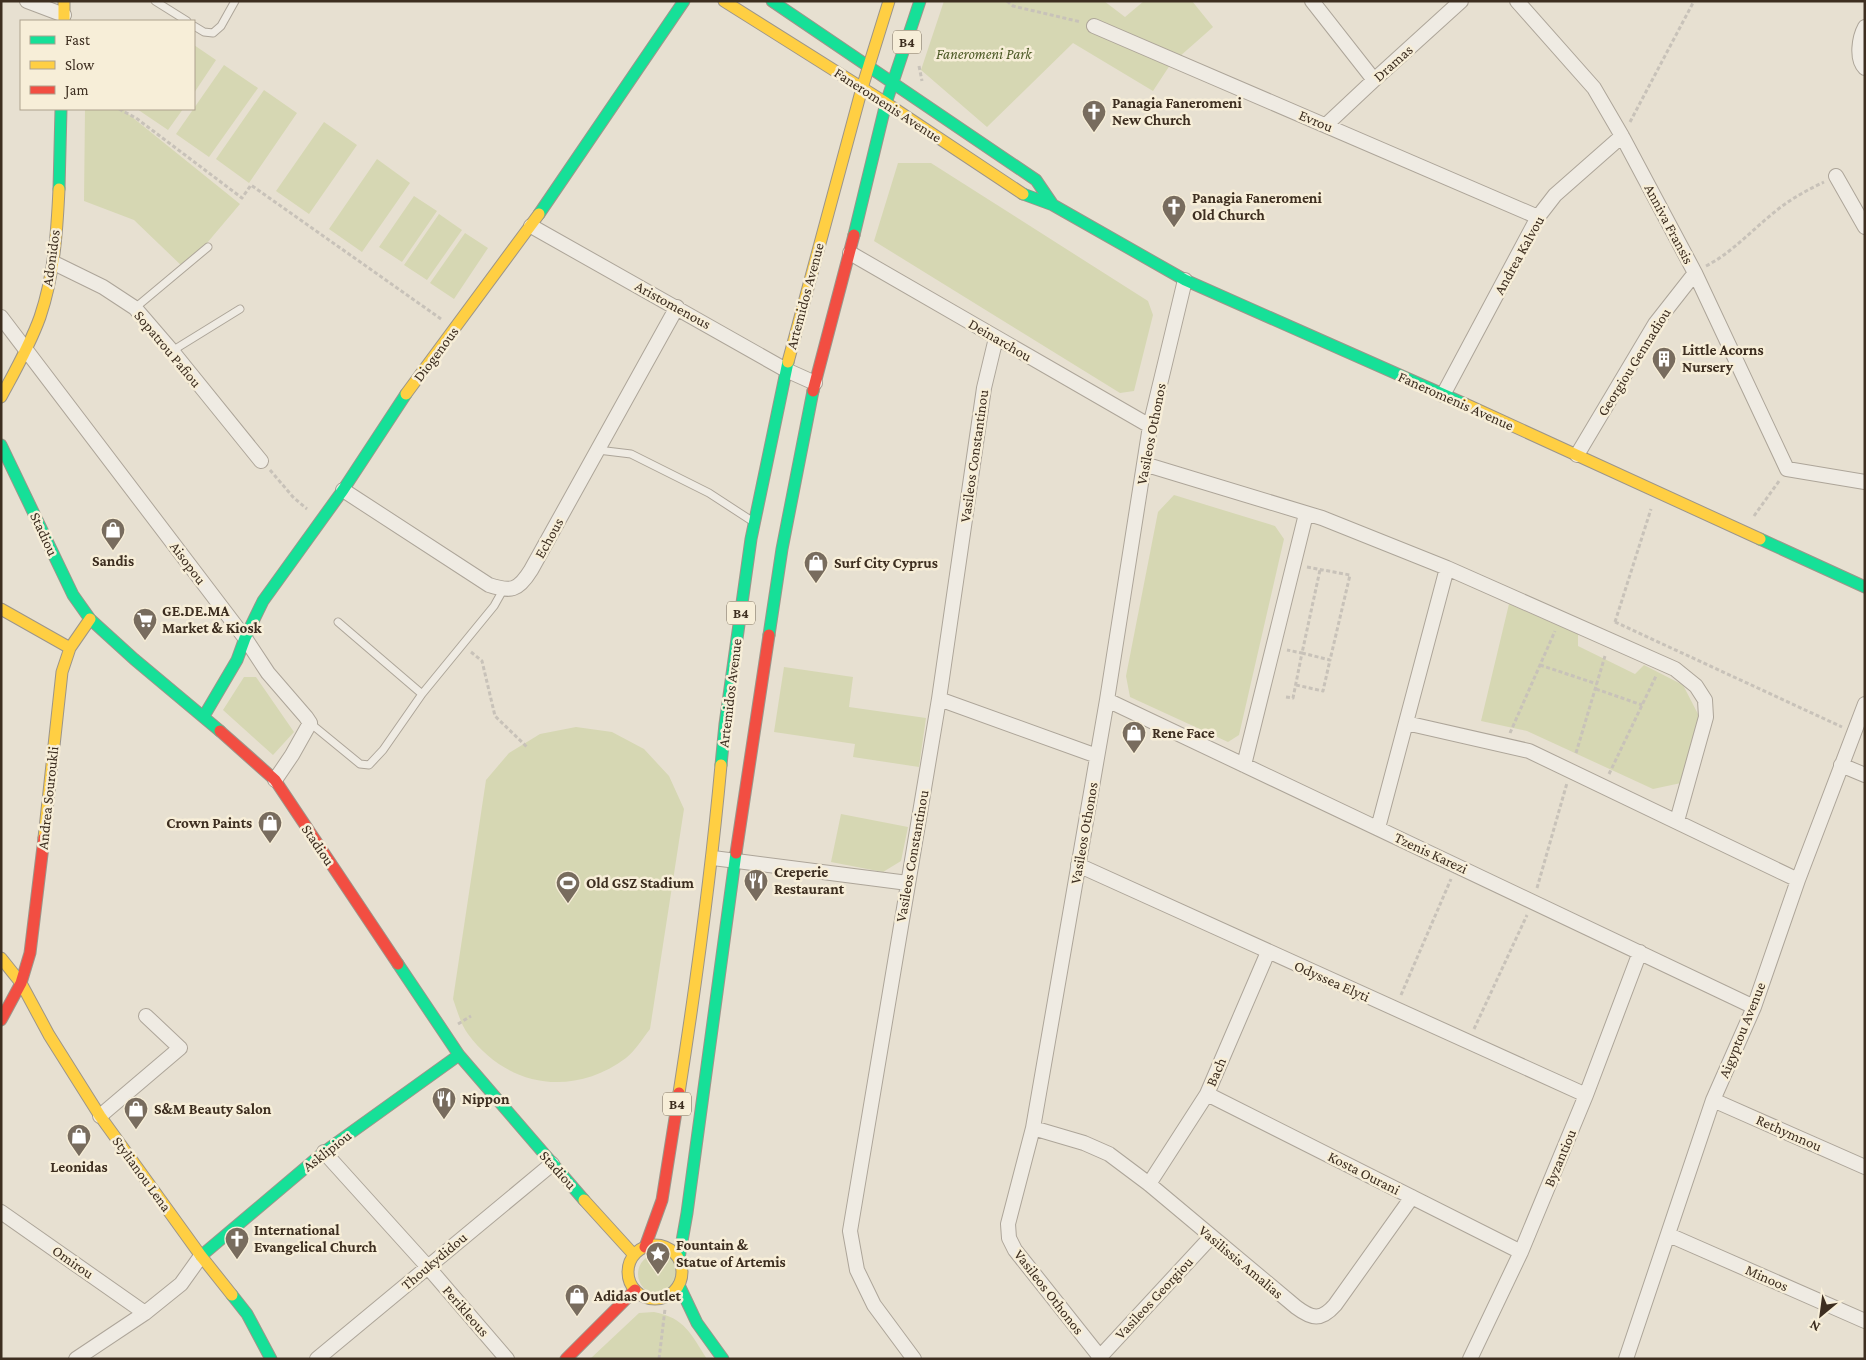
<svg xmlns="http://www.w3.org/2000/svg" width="1866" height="1360" viewBox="0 0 1866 1360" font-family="'Crimson Pro',serif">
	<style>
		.green { fill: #d6d7b3 }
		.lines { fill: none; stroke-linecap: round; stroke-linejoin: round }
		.lane-casing { stroke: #ada599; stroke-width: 9 }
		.street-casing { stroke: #ada599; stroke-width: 16 }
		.fast-casing { stroke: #9c958a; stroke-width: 13 }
		.slow-casing { stroke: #9c958a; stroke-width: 13 }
		.jam-casing { stroke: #9c958a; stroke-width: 13 }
		.path { stroke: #c8c2b9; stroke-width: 3; stroke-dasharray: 4 2.5; stroke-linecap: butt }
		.lane { stroke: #efebe3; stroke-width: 7 }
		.street { stroke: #efebe3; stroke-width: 14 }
		.fast { stroke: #16e098; stroke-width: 11 }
		.slow { stroke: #ffcf43; stroke-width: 11 }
		.jam { stroke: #f24e42; stroke-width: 11 }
		.labels { text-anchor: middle; stroke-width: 5; stroke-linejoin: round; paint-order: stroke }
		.shield { fill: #f7eed8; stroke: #756857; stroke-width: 1 }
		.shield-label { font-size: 14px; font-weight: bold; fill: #3d2e20 }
		.park-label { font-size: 15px; font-style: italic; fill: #4d5a26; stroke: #f7eed8 }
		.street-label { font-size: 15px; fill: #3d2e20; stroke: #f7eed8 }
		.poi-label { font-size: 15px; font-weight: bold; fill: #3d2e20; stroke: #f7eed8; text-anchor: start }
	</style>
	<rect width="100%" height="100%" fill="#e7e0d1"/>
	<path class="green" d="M944 1H1104L1125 17 1144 1H1192L1213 27 1170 65 1153 91 1073 43 987 127 921 70Z
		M194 45 216 60 194 93Z
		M224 65 258 88 209 157 176 134Z
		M264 90 297 113 249 183 216 159Z
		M85 109H122L240 204 185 269 134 220 84 201Z
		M137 109H183L168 130Z
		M324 122 357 145 309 214 276 191Z
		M377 159 410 183 362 252 329 229Z
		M898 163H931L1148 301 1153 315 1134 391 1120 393 874 241Z
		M414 196 437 211 402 262 379 247Z
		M439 214 462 230 427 280 404 265Z
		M465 233 488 248 454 299 430 283Z
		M1174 495 1275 526 1284 539 1239 735 1228 742 1130 697 1126 676 1158 512Z
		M1509 604 1578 634V646L1635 674 1644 665 1683 685 1699 716 1681 783 1653 789 1527 731 1481 721Z
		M784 667 853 677 849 707 926 718 919 767 853 757 855 744 774 732Z
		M244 677H256L294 732 273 755 223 710Z
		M576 727 612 732 644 749 669 776 684 809 650 1029C643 1038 635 1051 626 1058 572 1098 507 1087 468 1034 461 1025 457 1010 453 999L486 780 509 753 540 734Z
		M841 814 908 827 901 861 883 872 831 862Z
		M638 1274a20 20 0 1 1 40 0a20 20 0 1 1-40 0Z
		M654 1312C685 1318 691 1334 707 1359H590L639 1313Z"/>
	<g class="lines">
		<defs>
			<path id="lane" d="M155 1 187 21
				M194 26 204 32 213 33 221 26 235 1
				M135 308 208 247
				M172 351 240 309
				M598 450 631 454 709 493 752 521
				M338 622 422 694
				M310 723 360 764 369 765 383 750 422 694 494 606 503 590"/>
			<path id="street" d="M27 1 64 15
				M1312 1 1374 80
				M1517 1 1594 88 1622 136 1695 273 1787 469 1865 482
				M1094 26 1538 217
				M1865 27C1859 38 1856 59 1865 68
				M1326 125 1374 80 1461 1
				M1836 176 1865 227
				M531 226 786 370 815 383
				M850 253 1150 426
				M54 263 103 287 135 308 172 351 261 461
				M1 317 245 638 268 673 306 717 310 723 292 755 275 780
				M1443 395 1538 217 1555 195 1622 136
				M1577 455 1655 324 1695 273
				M1144 464 1322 518 1447 568 1675 669 1696 686 1705 700 1706 717 1677 821
				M343 490 489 585C511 592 518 591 531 570L677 307
				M939 699 1097 756
				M1107 700 1754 1007
				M1406 723 1529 751 1798 880
				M1244 765 1306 514
				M1841 765 1865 775
				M1378 828 1447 568
				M713 858 908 883
				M1078 865 1586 1095
				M1207 1094 1521 1252
				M1713 1100 1865 1167
				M100 1116 180 1048 146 1016
				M1033 1128 1084 1143 1109 1154 1149 1184 1296 1307C1312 1319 1321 1321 1335 1305L1412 1197
				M324 1152 427 1266 507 1359
				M1149 1184 1207 1094 1268 952
				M1 1212 145 1313
				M1669 1235 1865 1321
				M1100 1357 1015 1250 1009 1238 1008 1224 1033 1128 1107 700 1150 426 1185 280
				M76 1359 145 1313 181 1284 201 1256
				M317 1359 552 1164
				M914 1359 874 1305 857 1270 850 1231 939 699 984 388 996 338
				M1098 1359 1211 1237
				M1470 1359 1521 1252 1586 1095 1640 952
				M1626 1359 1713 1100 1754 1007 1798 880 1865 704"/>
			<path id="fast" d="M772 1 1036 180 1053 205
				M59 189 61 109
				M1023 194 1053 205 1185 280 1465 404
				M539 214 684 1
				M854 235 886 103 920 1
				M1 445 73 595 90 619 134 659 220 731
				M1760 539 1865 587
				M769 635 782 549 813 391
				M204 716 237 660 245 638 263 601 343 490 406 394
				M721 765 725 724 751 539 788 362
				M398 964 459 1055 584 1200
				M201 1256 324 1152 459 1055
				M679 1258 687 1213 736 853
				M679 1285 697 1323 723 1359
				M232 1295 247 1314 271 1359"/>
			<path id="slow" d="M64 1V21
				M724 1 886 103 1023 194
				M788 362 862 88 889 1
				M406 394 539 214
				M1 397C15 371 30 345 40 317 54 276 57 232 59 189
				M1465 404 1760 539
				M1 609 70 648
				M44 838 62 672 70 648 90 619
				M1 958 21 983 49 1035 100 1116 201 1256 232 1295
				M679 1093C696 984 711 875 721 765
				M584 1200 634 1255
				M628 1272a27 27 0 1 1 54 0a27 27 0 1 1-54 0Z"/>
			<path id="jam" d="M813 391 854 235
				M220 731 275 780 398 964
				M736 853 769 635
				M1 1020 21 983 30 953 44 838
				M645 1247 662 1200 679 1093
				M566 1359 635 1290"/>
		</defs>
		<use href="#lane" class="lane-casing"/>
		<use href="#street" class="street-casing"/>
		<use href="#fast" class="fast-casing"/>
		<use href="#slow" class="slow-casing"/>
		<use href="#jam" class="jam-casing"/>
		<path class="path" d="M1007 1 1013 6 1081 22
			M919 66 922 81
			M119 109 136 118 242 198 251 185 441 319
			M1630 122 1694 1
			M1706 266C1731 253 1749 233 1771 215 1787 201 1805 191 1824 182
			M270 470 293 497 307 509
			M1754 516 1779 481
			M1307 567 1350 575 1330 660 1302 653 1320 570
			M1615 622 1842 727
			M1615 622 1651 509
			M471 652 482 661 495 716 528 748
			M1540 665 1597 684
			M1296 685 1323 691 1330 660
			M1596 689 1642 705
			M1286 697 1293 698 1302 653 1287 650
			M1510 733 1555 631
			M1576 753 1605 656
			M1609 774 1656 676
			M1537 888 1567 783
			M1401 995 1451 879
			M458 1024 471 1016
			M1474 1029 1527 915
			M659 1359 665 1309"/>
		<use href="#lane" class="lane"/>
		<use href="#street" class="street"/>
		<use href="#fast" class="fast"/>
		<use href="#slow" class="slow"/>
		<use href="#jam" class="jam"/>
	</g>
	<defs>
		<symbol id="church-pin" viewBox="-11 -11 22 30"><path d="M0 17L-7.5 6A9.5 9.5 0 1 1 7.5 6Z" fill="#786c5e" stroke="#f7eed8"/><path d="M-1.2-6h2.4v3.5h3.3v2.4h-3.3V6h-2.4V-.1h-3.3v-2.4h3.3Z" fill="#fff"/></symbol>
		<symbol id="building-pin" viewBox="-11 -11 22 30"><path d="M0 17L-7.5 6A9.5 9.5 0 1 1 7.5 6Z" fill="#786c5e" stroke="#f7eed8"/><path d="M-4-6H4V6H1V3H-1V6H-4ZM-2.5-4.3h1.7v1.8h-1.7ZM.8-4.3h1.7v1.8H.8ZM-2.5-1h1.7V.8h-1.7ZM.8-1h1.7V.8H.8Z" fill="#fff"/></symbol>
		<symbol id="shop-pin" viewBox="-11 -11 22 30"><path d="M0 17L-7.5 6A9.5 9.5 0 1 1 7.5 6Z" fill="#786c5e" stroke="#f7eed8"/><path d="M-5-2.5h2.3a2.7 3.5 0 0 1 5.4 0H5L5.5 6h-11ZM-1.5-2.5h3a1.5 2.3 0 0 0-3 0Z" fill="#fff"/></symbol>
		<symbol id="supermarket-pin" viewBox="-11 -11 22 30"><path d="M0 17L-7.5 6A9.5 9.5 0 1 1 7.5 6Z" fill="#786c5e" stroke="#f7eed8"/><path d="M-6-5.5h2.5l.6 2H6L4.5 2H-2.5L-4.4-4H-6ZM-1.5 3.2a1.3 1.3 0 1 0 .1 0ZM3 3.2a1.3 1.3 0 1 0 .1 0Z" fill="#fff"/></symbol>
		<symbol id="restaurant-pin" viewBox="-11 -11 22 30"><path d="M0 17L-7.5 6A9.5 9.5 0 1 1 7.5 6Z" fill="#786c5e" stroke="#f7eed8"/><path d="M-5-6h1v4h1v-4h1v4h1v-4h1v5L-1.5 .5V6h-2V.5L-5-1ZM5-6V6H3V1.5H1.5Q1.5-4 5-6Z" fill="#fff"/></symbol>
		<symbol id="stadium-pin" viewBox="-11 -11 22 30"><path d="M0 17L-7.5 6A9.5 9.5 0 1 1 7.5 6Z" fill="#786c5e" stroke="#f7eed8"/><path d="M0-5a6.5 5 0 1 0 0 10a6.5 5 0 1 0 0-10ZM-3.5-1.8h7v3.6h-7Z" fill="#fff"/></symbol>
		<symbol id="sight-pin" viewBox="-11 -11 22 30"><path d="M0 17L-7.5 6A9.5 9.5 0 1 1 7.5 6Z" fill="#786c5e" stroke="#f7eed8"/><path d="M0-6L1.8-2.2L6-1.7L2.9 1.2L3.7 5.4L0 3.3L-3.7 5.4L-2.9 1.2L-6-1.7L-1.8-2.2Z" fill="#fff"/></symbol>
	</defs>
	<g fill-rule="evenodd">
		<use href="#church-pin" x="1080" y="98" width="28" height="38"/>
		<use href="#church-pin" x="1160" y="193" width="28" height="38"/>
		<use href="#building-pin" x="1650" y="345" width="28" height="38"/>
		<use href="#shop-pin" x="99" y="516" width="28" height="38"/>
		<use href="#shop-pin" x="802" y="549" width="28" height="38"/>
		<use href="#supermarket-pin" x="131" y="606" width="28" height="38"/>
		<use href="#shop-pin" x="1120" y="719" width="28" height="38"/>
		<use href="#shop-pin" x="256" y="809" width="28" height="38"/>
		<use href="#restaurant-pin" x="742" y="867" width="28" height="38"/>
		<use href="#stadium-pin" x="554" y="869" width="28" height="38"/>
		<use href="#restaurant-pin" x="430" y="1085" width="28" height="38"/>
		<use href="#shop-pin" x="122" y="1095" width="28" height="38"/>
		<use href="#shop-pin" x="65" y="1122" width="28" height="38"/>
		<use href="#church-pin" x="223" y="1225" width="28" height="38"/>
		<use href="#sight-pin" x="644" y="1240" width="28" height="38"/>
		<use href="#shop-pin" x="563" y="1282" width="28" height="38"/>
	</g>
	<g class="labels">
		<g class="shield">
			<rect x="893" y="30.5" width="28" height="23" rx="4"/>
			<rect x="727" y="601.5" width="28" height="23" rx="4"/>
			<rect x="663" y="1092.5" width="28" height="23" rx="4"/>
		</g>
		<g class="shield-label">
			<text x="907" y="47">B4</text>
			<text x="741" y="618">B4</text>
			<text x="677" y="1109">B4</text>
		</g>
		<g class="park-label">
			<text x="984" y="59">Faneromeni Park</text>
		</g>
		<g class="street-label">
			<text transform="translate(1393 63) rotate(-42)" y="5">Dramas</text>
			<text transform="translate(888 105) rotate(33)" y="5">Faneromenis Avenue</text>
			<text transform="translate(1316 121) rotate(23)" y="5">Evrou</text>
			<text transform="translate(1669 224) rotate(62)" y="5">Anniva Fransis</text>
			<text transform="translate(1519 255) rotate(-61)" y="5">Andrea Kalvou</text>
			<text transform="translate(51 258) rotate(-82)" y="5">Adonidos</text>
			<text transform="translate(805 296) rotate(-75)" y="5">Artemidos Avenue</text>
			<text transform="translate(673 305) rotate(29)" y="5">Aristomenous</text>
			<text transform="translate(1000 340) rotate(30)" y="5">Deinarchou</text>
			<text transform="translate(168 349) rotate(50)" y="5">Sopatrou Pafiou</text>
			<text transform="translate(436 354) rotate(-53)" y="5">Diogenous</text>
			<text transform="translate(1634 362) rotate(-58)" y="5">Georgiou Gennadiou</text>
			<text transform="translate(1456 401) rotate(24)" y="5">Faneromenis Avenue</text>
			<text transform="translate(1151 434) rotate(-79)" y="5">Vasileos Othonos</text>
			<text transform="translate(974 456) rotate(-82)" y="5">Vasileos Constantinou</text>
			<text transform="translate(44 534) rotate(65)" y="5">Stadiou</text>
			<text transform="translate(549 538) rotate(-61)" y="5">Echous</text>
			<text transform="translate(188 563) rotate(53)" y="5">Aisopou</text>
			<text transform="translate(730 693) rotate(-83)" y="5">Artemidos Avenue</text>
			<text transform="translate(48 798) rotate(-84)" y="5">Andrea Souroukli</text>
			<text transform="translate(1084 833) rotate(-80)" y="5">Vasileos Othonos</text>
			<text transform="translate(318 845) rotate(56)" y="5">Stadiou</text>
			<text transform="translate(1431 853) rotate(25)" y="5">Tzenis Karezi</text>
			<text transform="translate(912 856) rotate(-80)" y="5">Vasileos Constantinou</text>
			<text transform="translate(1332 981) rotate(24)" y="5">Odyssea Elyti</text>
			<text transform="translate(1742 1030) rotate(-68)" y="5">Aigyptou Avenue</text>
			<text transform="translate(1216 1072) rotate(-67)" y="5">Bach</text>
			<text transform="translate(1789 1133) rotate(24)" y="5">Rethymnou</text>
			<text transform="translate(327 1151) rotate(-38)" y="5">Asklipiou</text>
			<text transform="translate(1560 1158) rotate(-67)" y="5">Byzantiou</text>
			<text transform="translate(558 1170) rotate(48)" y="5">Stadiou</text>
			<text transform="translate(1364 1173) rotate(27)" y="5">Kosta Ourani</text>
			<text transform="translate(142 1174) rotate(54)" y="5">Stylianou Lena</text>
			<text transform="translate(434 1261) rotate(-40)" y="5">Thoukydidou</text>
			<text transform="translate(73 1262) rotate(35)" y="5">Omirou</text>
			<text transform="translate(1241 1262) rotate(40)" y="5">Vasilissis Amalias</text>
			<text transform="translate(1767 1278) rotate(24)" y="5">Minoos</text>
			<text transform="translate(1049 1292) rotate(52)" y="5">Vasileos Othonos</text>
			<text transform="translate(1154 1298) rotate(-47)" y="5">Vasileos Georgiou</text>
			<text transform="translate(466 1311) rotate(49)" y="5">Perikleous</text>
		</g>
		<g class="poi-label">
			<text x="1112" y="108">Panagia Faneromeni<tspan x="1112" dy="17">New Church</tspan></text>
			<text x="1192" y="203">Panagia Faneromeni<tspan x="1192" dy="17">Old Church</tspan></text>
			<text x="1682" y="355">Little Acorns<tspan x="1682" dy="17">Nursery</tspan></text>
			<text x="113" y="566" text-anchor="middle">Sandis</text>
			<text x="834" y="568">Surf City Cyprus</text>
			<text x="162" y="616">GE.DE.MA<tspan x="162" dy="17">Market &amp; Kiosk</tspan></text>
			<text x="1152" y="738">Rene Face</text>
			<text x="252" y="828" text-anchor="end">Crown Paints</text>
			<text x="774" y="877">Creperie<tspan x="774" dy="17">Restaurant</tspan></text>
			<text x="586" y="888">Old GSZ Stadium</text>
			<text x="462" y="1104">Nippon</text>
			<text x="154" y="1114">S&amp;M Beauty Salon</text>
			<text x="79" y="1172" text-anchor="middle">Leonidas</text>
			<text x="254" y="1235">International<tspan x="254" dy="17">Evangelical Church</tspan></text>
			<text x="676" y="1250">Fountain &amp;<tspan x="676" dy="17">Statue of Artemis</tspan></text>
			<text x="594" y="1301">Adidas Outlet</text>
		</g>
	</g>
	<rect width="1866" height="1360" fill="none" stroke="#3d2e20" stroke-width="5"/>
	<rect x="20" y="20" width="175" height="90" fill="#f7eed8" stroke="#ada18e"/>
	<rect x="30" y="36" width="25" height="8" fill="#16e098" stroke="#ada18e"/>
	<text x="65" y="45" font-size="15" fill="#3d2e20">Fast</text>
	<rect x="30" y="61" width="25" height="8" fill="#ffcf43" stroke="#ada18e"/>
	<text x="65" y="70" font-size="15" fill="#3d2e20">Slow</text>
	<rect x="30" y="86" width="25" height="8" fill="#f24e42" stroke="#ada18e"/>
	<text x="65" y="95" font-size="15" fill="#3d2e20">Jam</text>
	<g transform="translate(1821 1315) rotate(209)" stroke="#f7eed8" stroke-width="4" paint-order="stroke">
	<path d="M0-4L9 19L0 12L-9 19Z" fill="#3d2e20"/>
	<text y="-8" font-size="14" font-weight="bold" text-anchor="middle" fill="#3d2e20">N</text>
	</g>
</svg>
